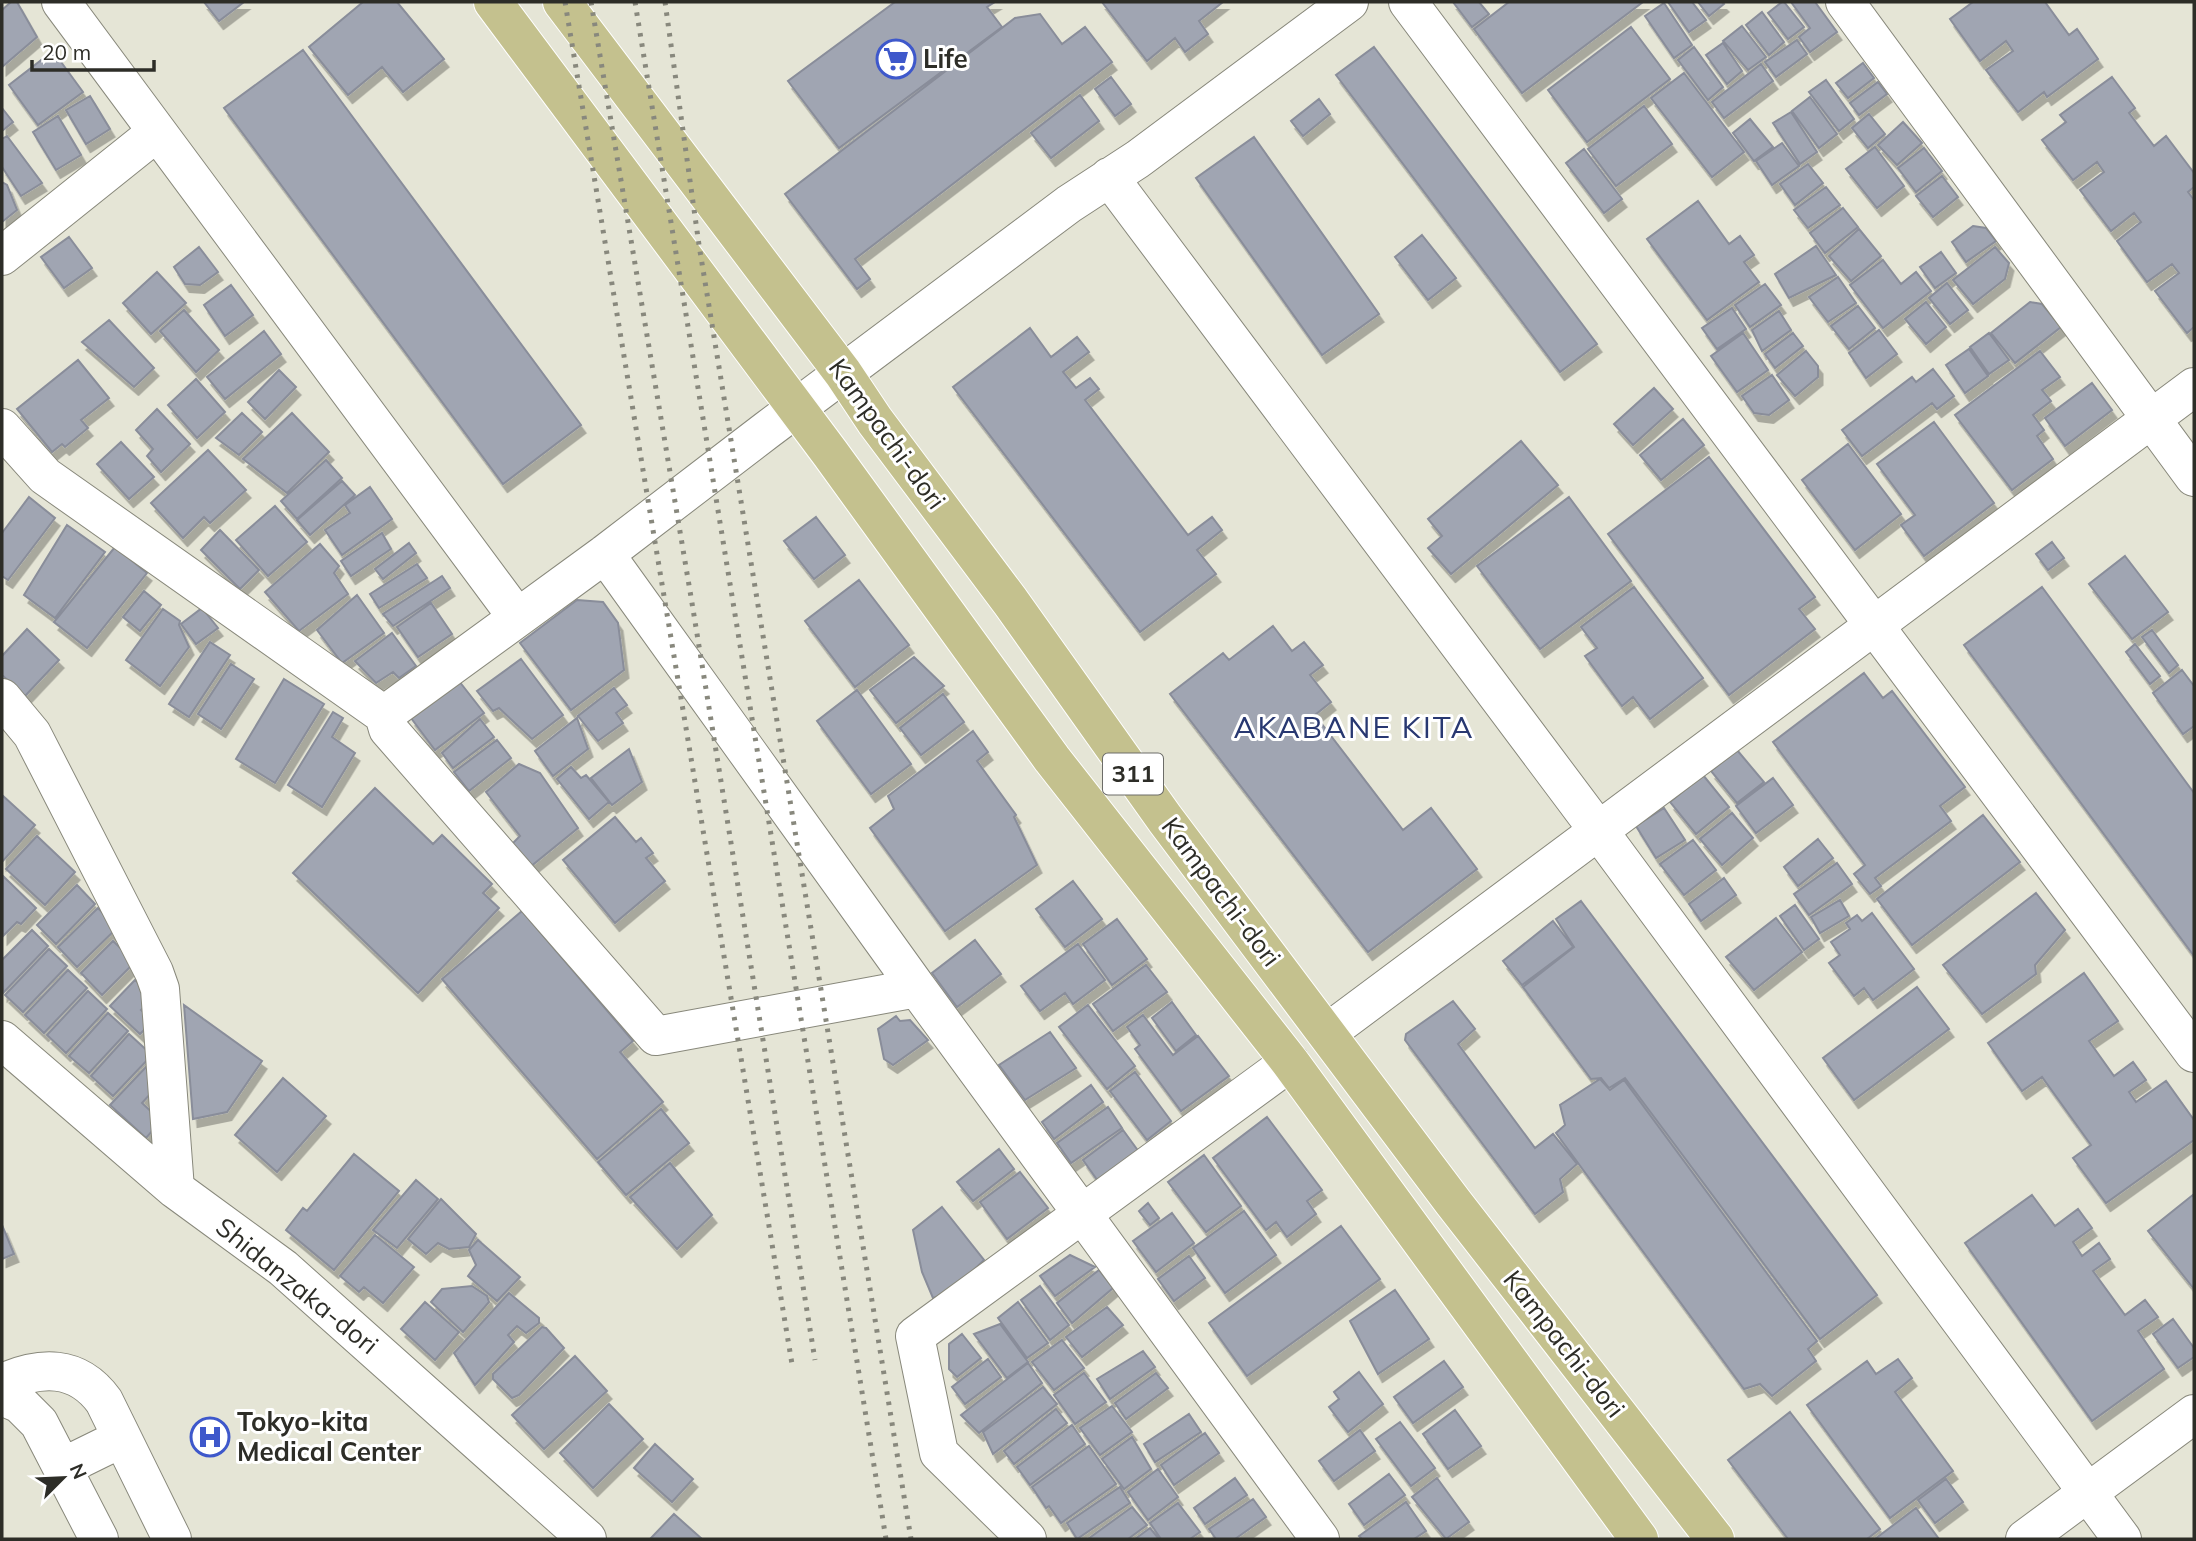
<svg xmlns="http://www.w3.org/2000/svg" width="2196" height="1541" viewBox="0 0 2196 1541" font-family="Mulish,sans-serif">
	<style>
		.building { fill: #a0a5b2; stroke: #898d9a; stroke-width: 2; filter: url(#shadow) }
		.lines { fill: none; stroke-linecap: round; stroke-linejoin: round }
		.minor-casing { stroke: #88887b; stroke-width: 40 }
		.major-casing { stroke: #fff; stroke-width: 40 }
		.minor { stroke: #fff; stroke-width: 38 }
		.major { stroke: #c4c18e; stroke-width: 38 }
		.rail { stroke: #88887d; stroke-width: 5; stroke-dasharray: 3.5 7; stroke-linecap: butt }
		.labels { text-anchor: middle; stroke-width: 6; stroke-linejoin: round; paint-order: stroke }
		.shield { fill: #fff; stroke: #6c6c68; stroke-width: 2 }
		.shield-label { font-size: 24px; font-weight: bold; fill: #2d2d27 }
		.poi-label { font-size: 26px; font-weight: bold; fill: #2d2d27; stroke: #fff; text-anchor: start }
		.street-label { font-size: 26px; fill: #2d2d27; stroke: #fff }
		.quarter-label { font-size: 30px; letter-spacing: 2px; fill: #283871; stroke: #fff }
	</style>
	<defs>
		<filter id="shadow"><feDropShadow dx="4.5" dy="8" stdDeviation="0" flood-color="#0004"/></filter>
	</defs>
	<rect width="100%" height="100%" fill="#e5e5d6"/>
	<path class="building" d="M11 2H17L37 37 2 67V10Z
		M204 2H244L219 21Z
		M363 2H397L444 59 403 92 382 67 348 95 309 47Z
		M895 2H995L987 7 1002 27 839 148 788 81Z
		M1102 2H1223L1199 21 1208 34 1185 52 1175 38 1147 61Z
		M1453 2H1479L1489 14 1472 27Z
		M1509 2H1643L1522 93 1474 29Z
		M1668 2H1692L1706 20 1689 32Z
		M1698 2H1722L1724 4 1709 16Z
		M1782 2H1784L1804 27 1788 39 1768 13Z
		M1791 2H1815L1837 32 1810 52 1799 37 1810 28Z
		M1973 2H2045L2069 35 2077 29 2098 59 2047 97 2044 92 2018 112 1986 70 2013 51 2006 41 1980 61 1950 19Z
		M1664 3 1692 45 1674 58 1645 16Z
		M1762 12 1784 42 1769 55 1746 25Z
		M1040 14 1062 44 1085 27 1112 62 855 259 870 279 857 289 785 194 1015 18Z
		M1742 26 1766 57 1748 70 1723 41Z
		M1631 27 1670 79 1587 142 1548 90Z
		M1797 40 1807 54 1776 77 1765 62Z
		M1723 43 1742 71 1727 84 1706 55Z
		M1374 47 1597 344 1560 372 1336 75Z
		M1694 47 1723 87 1708 100 1678 60Z
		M303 50 581 425 503 484 224 108Z
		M53 51 83 92 38 125 9 85Z
		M1863 63 1874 78 1848 98 1836 83Z
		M1761 64 1773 81 1724 118 1712 102Z
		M1684 73 1744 152 1712 177 1651 98Z
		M1111 77 1131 104 1115 116 1095 89Z
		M2112 77 2135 108 2129 113 2154 146 2166 136 2194 173V187L2188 192 2194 200V327L2187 333 2155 291 2179 273 2172 264 2147 282 2117 241 2141 222 2134 213 2111 231 2080 190 2104 172 2097 162 2073 180 2042 140 2066 122 2060 115Z
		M1826 80 1854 119 1839 131 1809 92Z
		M1878 82 1887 94 1859 115 1850 103Z
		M1080 95 1099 121 1051 158 1031 133Z
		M90 96 110 129 86 144 66 110Z
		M1810 97 1837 134 1819 148 1792 111Z
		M1319 99 1330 114 1303 136 1291 121Z
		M1644 106 1672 144 1616 186 1588 149Z
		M2 108 13 122 2 131Z
		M1791 112 1817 152 1800 164 1773 123Z
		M1869 114 1885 134 1868 148 1852 128Z
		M58 116 81 155 56 170 33 132Z
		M1750 119 1773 147 1754 161 1733 133Z
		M1903 122 1922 143 1897 165 1878 145Z
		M7 136 42 183 21 196 2 167V139Z
		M1254 137 1379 314 1322 355 1196 178Z
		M1782 143 1799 166 1772 185 1756 161Z
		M1875 147 1904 186 1877 208 1846 169Z
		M1924 148 1942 171 1916 192 1898 168Z
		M1584 149 1622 199 1604 213 1566 163Z
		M1808 164 1823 183 1795 205 1780 184Z
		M1942 176 1958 197 1933 217 1916 196Z
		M2 182 7 185 17 210 2 222Z
		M1826 187 1840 205 1808 228 1794 210Z
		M1698 201 1729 244 1740 236 1754 255 1744 262 1759 282 1707 320 1647 239Z
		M1843 208 1858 227 1825 253 1810 233Z
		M1973 226 1986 228 1996 241 1966 262 1952 242Z
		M1859 229 1881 256 1851 281 1829 256Z
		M1422 235 1456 278 1428 300 1395 257Z
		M69 237 92 268 64 288 41 257Z
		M1816 246 1836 275 1789 298 1775 274Z
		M199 247 218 272 200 285 185 284 174 267Z
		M1995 247 2009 263 2005 279 1973 304 1953 280Z
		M1941 252 1956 273 1935 288 1920 267Z
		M1883 260 1901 284 1916 272 1931 291 1883 328 1850 285Z
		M157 272 186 303 151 334 123 303Z
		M1838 277 1856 303 1828 322 1809 297Z
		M1947 283 1968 310 1950 324 1929 298Z
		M1765 284 1781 305 1750 327 1735 305Z
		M231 285 253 315 225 336 204 305Z
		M1926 302 1946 327 1926 344 1905 319Z
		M2030 302 2042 304 2061 327 2015 363 1991 333Z
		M1858 306 1875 328 1849 349 1831 326Z
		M1732 308 1746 329 1717 349 1702 328Z
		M184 310 219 350 196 372 160 331Z
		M1779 311 1791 330 1762 351 1752 330Z
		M109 320 154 368 134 387 82 342Z
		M1030 328 1051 357 1077 337 1089 352 1063 372 1076 388 1090 378 1099 389 1085 400 1188 535 1212 517 1222 530 1197 550 1216 574 1140 632 953 387Z
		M1879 330 1897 354 1866 378 1849 353Z
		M264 331 281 354 225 399 207 377Z
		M1743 333 1768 370 1737 392 1711 356Z
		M1793 333 1803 346 1775 368 1765 354Z
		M1989 333 2009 360 1989 374 1970 347Z
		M1969 349 1988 376 1965 393 1946 365Z
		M1806 351 1818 366V377L1795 396 1777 375Z
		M2040 351 2060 377 2042 390 2051 401 2033 415 2044 430 2037 436 2053 459 2012 490 1955 415Z
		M78 360 109 398 81 420 88 428 65 447 62 444 52 452 17 409Z
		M1933 369 1954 396 1937 409 1932 403 1862 456 1842 430 1912 377 1916 382Z
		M279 370 296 387 265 419 248 402Z
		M1772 375 1789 400 1769 415 1754 413 1742 396Z
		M196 379 225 412 197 438 168 405Z
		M2092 383 2112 410 2065 446 2045 418Z
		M1654 388 1673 409 1633 445 1614 424Z
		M157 409 190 444 161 472 147 456 153 449 136 430Z
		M242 413 262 432 239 455 216 438Z
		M292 413 329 452 287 493 243 459Z
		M1683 419 1704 445 1661 480 1640 455Z
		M1934 422 1994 503 1924 556 1901 525 1915 515 1877 464Z
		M1521 441 1558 485 1451 574 1428 548 1442 536 1428 519Z
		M121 442 154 477 129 499 97 464Z
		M1848 444 1901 514 1855 550 1802 480Z
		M208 450 246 490 210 523 204 517 183 538 151 503Z
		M1709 457 1815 597 1799 609 1815 629 1729 695 1608 534Z
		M326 460 342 478 297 519 281 501Z
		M342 481 355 495 310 535 297 520Z
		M370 487 392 519 342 555 325 530 350 513 345 505Z
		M29 497 55 518 8 580 2 576V533Z
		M1569 497 1631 581 1540 649 1477 566Z
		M275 506 307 542 268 576 236 540Z
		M816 517 845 555 814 579 784 541Z
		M67 525 105 552 55 618 24 595Z
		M220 530 259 570 240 589 201 550Z
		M382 533 391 549 351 576 341 561Z
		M2052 542 2064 558 2048 570 2036 554Z
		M409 543 416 553 383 579 375 569Z
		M320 544 339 566 334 573 348 594 299 631 265 592Z
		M115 547 147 573 87 648 54 622Z
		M2125 556 2168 612 2132 639 2089 584Z
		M417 564 427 578 379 608 370 594Z
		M442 576 450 588 393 626 383 614Z
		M859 580 909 645 855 687 805 621Z
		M1634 587 1703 678 1650 719 1633 697 1622 706 1585 656 1597 648 1581 627Z
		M2042 587 2194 793V956L1964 645Z
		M144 591 161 605 140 631 123 617Z
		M357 595 384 633 342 663 317 630Z
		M577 600 603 602 618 623 624 670 571 710 520 643Z
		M431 603 452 634 418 657 397 627Z
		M202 608 218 628 196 644 181 624Z
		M163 609 180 621 179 625 189 647 160 686 126 660Z
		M1273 626 1292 651 1304 642 1323 665 1310 675 1331 702 1315 715 1403 830 1431 808 1477 869 1368 952 1170 694 1223 653 1229 660Z
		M27 629 59 660 25 696 2 675V656Z
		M2152 630 2178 665 2169 673 2142 637Z
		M392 633 416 666 399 678 393 672 376 683 355 661Z
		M210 642 230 655 189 717 169 704Z
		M2135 644 2160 676 2150 684 2126 652Z
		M914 657 944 686 896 723 870 690Z
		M521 659 563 715 532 739 499 708 493 711 477 691Z
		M231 664 254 679 221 729 198 714Z
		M2182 670 2194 686V726L2183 734 2153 693Z
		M1864 673 1883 698 1892 691 1965 787 1940 806 1951 821 1875 878 1881 886 1870 894 1854 874 1865 865 1773 742Z
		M284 679 324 704 275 783 236 759Z
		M459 681 484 713 435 750 411 718Z
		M614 688 627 705 616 713 623 723 598 741 578 716Z
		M857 690 911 764 871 794 817 721Z
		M943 694 964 722 921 755 900 728Z
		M333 712 343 718 332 737 355 753 322 807 288 785Z
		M577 718 588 749 553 776 535 751Z
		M480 719 494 737 453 768 442 753Z
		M973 731 988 752 977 761 1016 815 1014 817 1037 865 945 931 870 828 894 809 888 796Z
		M497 740 511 758 469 791 454 772Z
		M629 749 642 782 612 805 591 778Z
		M1737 750 1764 782 1737 803 1711 771Z
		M519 764 540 773 578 828 530 867 511 845 520 836 486 792Z
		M571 767 581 778 586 775 609 802 589 819 557 779Z
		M1703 775 1729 807 1696 834 1670 802Z
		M1773 778 1793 805 1756 833 1736 806Z
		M375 788 433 844 442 835 492 884 483 893 499 908 418 993 293 873Z
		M2 795 35 825 2 862Z
		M1664 808 1685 840 1656 858 1636 826Z
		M1732 813 1753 838 1722 865 1700 839Z
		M1983 815 2020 862 1912 945 1877 899Z
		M615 817 636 842 641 838 653 853 646 858 665 881 615 923 563 860Z
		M37 836 75 872 45 905 6 869Z
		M1818 839 1833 858 1798 886 1784 867Z
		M1693 840 1716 870 1684 895 1660 864Z
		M1837 863 1852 884 1809 915 1794 894Z
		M3 876 36 908 21 924 17 922 3 936Z
		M1724 878 1736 895 1701 921 1689 904Z
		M1073 881 1102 919 1065 947 1036 909Z
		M77 885 95 904 56 944 37 925Z
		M2036 893 2065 930 2035 965 2036 974 1982 1014 1943 965Z
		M1840 900 1849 916 1820 933 1811 917Z
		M1581 901 1877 1295 1820 1339 1625 1078 1609 1088 1601 1078 1591 1079 1523 987 1574 947 1556 919Z
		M1795 905 1819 939 1804 950 1780 916Z
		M98 908 117 928 77 967 58 947Z
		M522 911 633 1041 620 1052 663 1102 597 1159 442 979Z
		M1872 913 1914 969 1873 1000 1864 988 1854 996 1829 963 1840 955 1831 942 1850 929 1846 923 1857 915 1862 921Z
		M1776 918 1802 952 1754 990 1726 957Z
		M1117 919 1147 959 1112 985 1083 944Z
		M1553 921 1573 947 1522 985 1503 961Z
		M32 930 48 946 3 993 2 960Z
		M975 940 1001 974 957 1007 932 973Z
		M113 941 135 962 102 995 81 973Z
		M1078 944 1105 980 1073 1004 1065 993 1040 1011 1021 986Z
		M49 949 67 966 23 1012 5 995Z
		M1146 965 1167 992 1113 1031 1093 1004Z
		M68 970 87 988 44 1033 25 1015Z
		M2084 973 2118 1021 2089 1041 2114 1076 2133 1062 2146 1080 2129 1092 2136 1102 2166 1081 2194 1120V1140L2106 1203 2073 1158 2091 1145 2042 1077 2022 1091 1988 1043Z
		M135 980 154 997 141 1010 153 1021 140 1034 110 1006Z
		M1917 987 1949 1029 1854 1100 1823 1058Z
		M88 991 107 1009 66 1053 47 1035Z
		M1453 1001 1475 1029 1458 1044 1535 1148 1553 1134 1577 1164 1560 1179 1563 1192 1535 1214 1405 1040 1406 1034Z
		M1172 1002 1196 1035 1176 1051 1152 1018Z
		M184 1005 262 1061 227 1112 193 1119Z
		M1088 1005 1135 1066 1107 1089 1059 1027Z
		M108 1013 128 1031 89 1073 69 1056Z
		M1143 1015 1173 1055 1198 1036 1229 1076 1181 1111 1135 1049 1140 1045 1127 1027Z
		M896 1016 900 1021 910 1020 928 1040 893 1065 884 1059 878 1029Z
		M1050 1032 1076 1068 1025 1100 999 1065Z
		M129 1034 152 1055 113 1096 91 1076Z
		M147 1066 163 1080 142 1103 161 1121 146 1138 110 1105Z
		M1135 1072 1171 1121 1147 1140 1110 1091Z
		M283 1078 326 1116 277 1172 235 1135Z
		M1600 1079 1610 1090 1624 1080 1817 1341 1808 1349 1816 1361 1772 1396 1760 1384 1744 1389 1556 1133 1565 1125 1560 1105Z
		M1091 1085 1103 1102 1054 1139 1042 1122Z
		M1108 1107 1122 1128 1071 1163 1057 1143Z
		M661 1109 689 1143 626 1195 598 1162Z
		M1267 1117 1322 1190 1307 1201 1316 1214 1287 1237 1276 1222 1266 1230 1213 1158Z
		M1123 1130 1139 1152 1098 1181 1083 1160Z
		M999 1149 1014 1169 973 1201 957 1182Z
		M354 1154 399 1191 334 1270 286 1230 303 1208 307 1211Z
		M1204 1155 1241 1206 1206 1232 1168 1182Z
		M670 1163 712 1215 677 1249 630 1197Z
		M1020 1172 1048 1208 1007 1239 980 1202Z
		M416 1180 438 1199 397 1248 373 1230Z
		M2194 1194V1289L2148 1231Z
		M2032 1195 2055 1226 2078 1209 2092 1228 2073 1242 2082 1256 2099 1243 2110 1259 2093 1271 2125 1315 2145 1300 2158 1317 2138 1331 2164 1369 2092 1421 1965 1243Z
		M441 1199 476 1234 469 1247 449 1249 438 1243 426 1254 408 1239Z
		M1148 1203 1159 1218 1150 1225 1139 1211Z
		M942 1207 984 1260 949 1294 933 1298 922 1272 913 1230Z
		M1244 1211 1276 1255 1225 1293 1193 1248Z
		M1172 1213 1194 1243 1156 1272 1133 1241Z
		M2 1225 14 1254 2 1259Z
		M1341 1226 1380 1279 1247 1376 1209 1323Z
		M375 1235 414 1267 383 1303 364 1287 359 1292 340 1276Z
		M478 1240 520 1277 497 1301 468 1276 476 1265 469 1250Z
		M1070 1255 1095 1267 1055 1296 1040 1276Z
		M1189 1256 1205 1278 1174 1301 1158 1279Z
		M1099 1270 1113 1288 1072 1323 1057 1303Z
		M472 1286 487 1296 489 1302 463 1332 431 1302 442 1289Z
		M1040 1286 1069 1325 1050 1340 1021 1300Z
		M1395 1290 1429 1339 1378 1374 1350 1321Z
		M509 1293 539 1318V1323L526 1333 517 1326 508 1335 514 1342 475 1385 454 1353Z
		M425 1302 459 1332 435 1360 401 1329Z
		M1018 1302 1048 1343 1027 1358 998 1318Z
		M1107 1307 1123 1325 1082 1357 1066 1337Z
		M2173 1319 2194 1348V1357L2178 1368 2153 1334Z
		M1000 1324 1028 1362 1007 1378 974 1334Z
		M542 1327 546 1328 564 1348 519 1395 512 1398 493 1379V1374Z
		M962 1334 981 1358 957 1377 949 1369V1344Z
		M1062 1340 1084 1368 1054 1390 1032 1362Z
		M1143 1351 1155 1367 1110 1399 1097 1379Z
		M575 1356 607 1391 544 1449 512 1415Z
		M988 1359 1001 1377 965 1404 952 1387Z
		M1898 1359 1912 1378 1895 1392 1953 1471 1890 1518 1807 1405 1867 1361 1876 1374Z
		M1444 1361 1463 1387 1413 1423 1394 1397Z
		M1028 1363 1042 1383 979 1433 961 1415Z
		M1359 1372 1383 1404 1348 1432 1329 1407 1339 1399 1334 1392Z
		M1084 1373 1106 1402 1075 1424 1054 1395Z
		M1156 1373 1168 1388 1126 1419 1115 1403Z
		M1043 1387 1057 1404 993 1454 983 1432Z
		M609 1404 643 1439 593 1488 560 1453Z
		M1112 1406 1132 1432 1100 1455 1080 1428Z
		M1056 1409 1067 1423 1014 1464 1004 1451Z
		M1455 1410 1481 1446 1448 1469 1423 1434Z
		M1790 1412 1880 1529 1867 1539H1788L1728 1460Z
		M1189 1414 1201 1432 1155 1462 1144 1444Z
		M1400 1422 1435 1468 1411 1486 1376 1439Z
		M1072 1425 1085 1444 1030 1485 1017 1467Z
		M1360 1430 1375 1451 1334 1481 1319 1461Z
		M1205 1433 1219 1453 1174 1485 1161 1465Z
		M1132 1437 1151 1469 1124 1489 1102 1459Z
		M655 1444 693 1479 672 1502 634 1468Z
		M1089 1446 1116 1484 1061 1523 1049 1506 1046 1508 1032 1487Z
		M1158 1469 1178 1497 1148 1520 1128 1492Z
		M1389 1474 1405 1495 1364 1525 1349 1504Z
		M1235 1478 1247 1495 1205 1524 1194 1508Z
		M1437 1478 1469 1522 1446 1539 1412 1497Z
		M1946 1479 1963 1502 1935 1523 1918 1500Z
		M1120 1487 1130 1503 1077 1539 1067 1523Z
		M1253 1499 1266 1517 1235 1539H1216L1209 1529Z
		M1406 1502 1426 1531 1414 1539H1362L1359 1536Z
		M1178 1503 1200 1532 1190 1539H1161L1150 1523Z
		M1132 1507 1147 1525 1128 1539H1088Z
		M1916 1508 1939 1539H1875Z
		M674 1514 702 1539H650Z
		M1150 1528 1159 1539H1135Z"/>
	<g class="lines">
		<defs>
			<path id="minor" d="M61 2 517 617
				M1408 2 2194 1053
				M1845 2 2194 477
				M1109 177 1598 830 2122 1539
				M2 256 157 132
				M2 428 45 476 384 715 388 729 656 1036 917 988 605 554
				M2 698 32 734 154 972 160 989 175 1189
				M384 715 605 554 767 430 1069 204 1138 159 1349 2
				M917 988 1320 1539
				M1327 1033 2194 387
				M2 1040 175 1189 283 1268 587 1539
				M2 1383C40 1366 77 1364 104 1401L172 1539
				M2 1396 20 1404 39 1423 99 1539
				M63 1467 122 1438
				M1027 1539 939 1453 915 1336 1290 1062
				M2025 1539 2194 1414"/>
			<path id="major" d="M493 2 830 453 1052 759 1290 1062 1639 1539
				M562 2 843 373 875 421 1010 601 1165 819 1453 1202 1715 1539"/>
		</defs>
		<use href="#minor" class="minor-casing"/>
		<use href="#major" class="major-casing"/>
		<use href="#minor" class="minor"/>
		<use href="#major" class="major"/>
		<path class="rail" d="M565 2 792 1364
			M591 2 692 603 815 1360
			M635 2 886 1539
			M665 2 699 245 911 1539"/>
	</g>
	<defs>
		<symbol id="supermarket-ring" viewBox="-11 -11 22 22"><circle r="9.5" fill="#fff" stroke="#3e58cb" stroke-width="1.5"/><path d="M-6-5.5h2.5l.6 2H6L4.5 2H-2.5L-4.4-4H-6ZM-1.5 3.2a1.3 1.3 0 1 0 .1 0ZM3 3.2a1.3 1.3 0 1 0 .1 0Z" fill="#3e58cb"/></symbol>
		<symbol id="hospital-ring" viewBox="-11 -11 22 22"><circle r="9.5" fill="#fff" stroke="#3e58cb" stroke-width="1.5"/><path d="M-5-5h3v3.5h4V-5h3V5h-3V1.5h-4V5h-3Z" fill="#3e58cb"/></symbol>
	</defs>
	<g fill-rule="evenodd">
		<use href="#supermarket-ring" x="874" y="37" width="44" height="44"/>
		<use href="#hospital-ring" x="188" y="1415" width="44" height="44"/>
	</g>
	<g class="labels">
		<rect class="shield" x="1103" y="753.5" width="60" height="41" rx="5"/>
		<g class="shield-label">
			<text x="1133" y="782">311</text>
		</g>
		<g class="poi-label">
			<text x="923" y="68">Life</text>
			<text x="237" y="1431">Tokyo-kita<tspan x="237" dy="30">Medical Center</tspan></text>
		</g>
		<g class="street-label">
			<text transform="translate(887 434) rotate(54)" y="9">Kampachi-dori</text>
			<text transform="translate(1221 892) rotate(53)" y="9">Kampachi-dori</text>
			<text transform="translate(297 1286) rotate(39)" y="9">Shidanzaka-dori</text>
			<text transform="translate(1564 1344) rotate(52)" y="9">Kampachi-dori</text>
		</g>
		<g class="quarter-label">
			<text x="1354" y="738">AKABANE KITA</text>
		</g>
	</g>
	<rect width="2196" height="1541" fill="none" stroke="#2d2d27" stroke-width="7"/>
	<g transform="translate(63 1478) rotate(66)" stroke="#ffffff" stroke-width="5" paint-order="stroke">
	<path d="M0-5L12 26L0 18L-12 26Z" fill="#2d2d27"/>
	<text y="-10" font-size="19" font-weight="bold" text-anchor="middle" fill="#2d2d27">N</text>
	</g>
	<path d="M32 60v10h122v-10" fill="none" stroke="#2d2d27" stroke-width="3.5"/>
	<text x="42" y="60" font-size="21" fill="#2d2d27" stroke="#ffffff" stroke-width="5" paint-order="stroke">20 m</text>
</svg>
